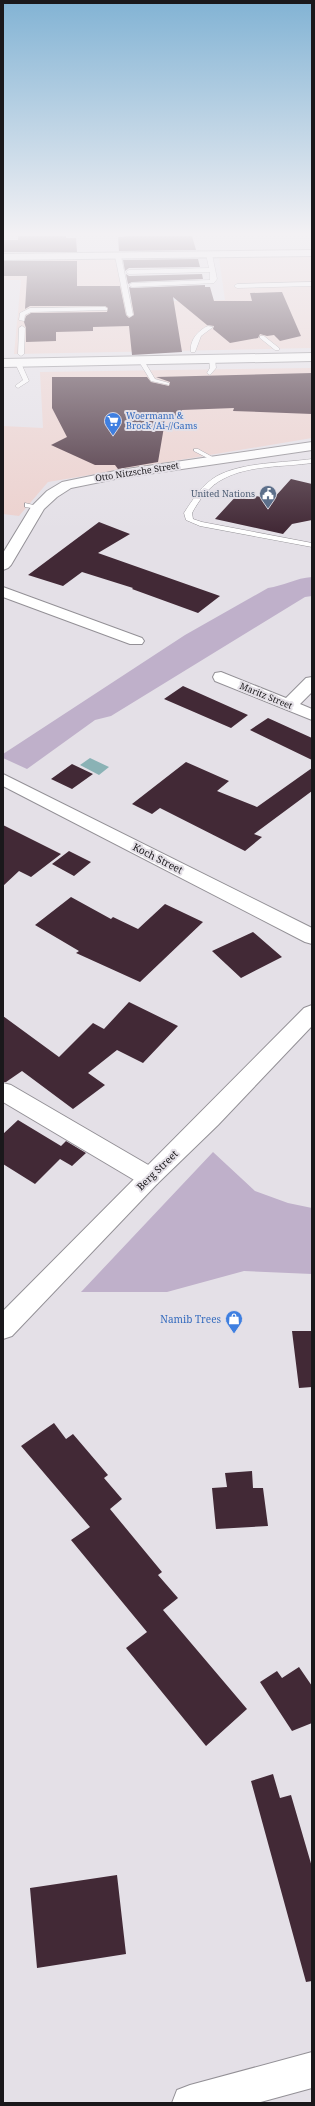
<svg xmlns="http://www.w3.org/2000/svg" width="315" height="2106" viewBox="0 0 315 2106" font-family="'Noto Serif',serif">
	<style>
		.commercial { fill: #ecd1ce }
		.green { fill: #bfb0ca }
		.water { fill: #8ab2b5 }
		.building { fill: #422936 }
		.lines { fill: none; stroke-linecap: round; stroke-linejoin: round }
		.service-casing { stroke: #939096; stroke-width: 1 }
		.minor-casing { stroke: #939096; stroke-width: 2 }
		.tertiary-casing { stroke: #939096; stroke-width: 2 }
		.trunk-casing { stroke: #939096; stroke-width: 2 }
		.service { fill: #fff; fill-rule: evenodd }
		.minor { fill: #fff; fill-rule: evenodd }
		.tertiary { fill: #fff; fill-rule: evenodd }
		.trunk { fill: #fff; fill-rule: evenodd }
		.labels { text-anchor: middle; stroke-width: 4; stroke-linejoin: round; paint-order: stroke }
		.far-shop-label { font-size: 9px; fill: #366cbe; stroke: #e4e0e7; text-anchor: start }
		.far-street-label { font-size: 9px; fill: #1a181b; stroke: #e4e0e7 }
		.far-service-label { font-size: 9px; fill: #4e5e75; stroke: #e4e0e7; text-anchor: end }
		.street-label { font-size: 10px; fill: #1a181b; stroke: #e4e0e7 }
		.shop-label { font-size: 10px; fill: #366cbe; stroke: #e4e0e7; text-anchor: end }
	</style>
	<rect width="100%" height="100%" fill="#e4e0e7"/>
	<path class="commercial" d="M312 256V348L14 354 21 280H3V261L116 259 125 302 225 300 219 258Z
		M312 368V438L48 482 19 516 3 514V426L43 428 40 372Z"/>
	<path class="green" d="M312 577V596L305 597 111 716 95 720 27 769 3 758V754L185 635 268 588C283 586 296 578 312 577Z
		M213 1152 255 1191 288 1203 312 1208V1274L244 1271 167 1292H81Z"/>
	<path class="water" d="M90 758 109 767 99 775 80 765Z"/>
	<path class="building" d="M18 236H66V238H76L77 252H3V240H18Z
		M130 236H192L196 250 119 251 118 237Z
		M198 259 200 267 129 268 125 271 123 260Z
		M3 261H77V286H120L126 315 129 318 134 315 129 287 132 288 205 285V287H210L214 301H252L250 293 282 292 301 336 280 341 274 335 267 336 260 334 258 338 230 343 213 329 214 326 207 325 173 297 182 352 132 355 129 326 93 327V331L56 332V341L26 342V328L24 322 26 316 31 313 107 312 108 308 105 306H30L25 309 27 276H3Z
		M126 274 129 276 202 274 203 279 132 282 128 284Z
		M312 373V414L233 411 234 408 182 410 180 420 165 421 158 462 118 469 115 465H95L51 445 67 437 52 408V377H147L151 382 169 386 170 382 156 377Z
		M291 479 312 484V520L292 524 283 534 215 519 239 493 273 499Z
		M99 522 130 534 98 553 220 596 198 613 132 589 133 588 82 572 63 586 28 575Z
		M183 686 248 715 231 728 164 699Z
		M268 718 312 738V760L250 730Z
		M186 762 229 781 217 791 257 807 312 768V791L254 834 262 837 245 851 160 808 152 814 132 804Z
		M72 764 93 774 72 789 51 779Z
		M3 825 61 854 31 877 19 871 3 886Z
		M69 851 91 862 74 876 52 864Z
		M71 897 111 919 113 917 138 929 165 904 203 922 140 982 76 953 79 951 35 925Z
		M253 932 282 957 241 978 212 951Z
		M129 1002 178 1026 143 1063 117 1050 88 1073 105 1085 73 1109 22 1071 6 1082H3V1016L59 1057 93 1023 104 1029Z
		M18 1120 61 1146 66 1141 86 1153 72 1166 60 1159 35 1184 3 1164V1134Z
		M292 1331H312V1387L299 1388Z
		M54 1423 66 1439 73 1434 108 1475 104 1478 122 1499 110 1509 162 1572 158 1575 178 1598 163 1610 247 1709 206 1746 126 1648 147 1632 71 1540 90 1527 21 1446Z
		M252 1471 253 1488H263L268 1526 216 1529 212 1488 227 1487 225 1473Z
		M299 1667 312 1686V1723L292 1731 260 1682 277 1671 282 1678Z
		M273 1774 280 1798 291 1795 312 1867V1981L306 1982 251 1781Z
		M117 1875 126 1954 37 1968 30 1888Z"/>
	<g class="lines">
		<defs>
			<path id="service" d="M209 252 212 254 217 279 214 283 132 287 129 285 132 283 210 280V272L129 274 126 272 129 270 209 268 206 254Z
				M118 254 121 256 133 315 130 317 127 315 115 256Z
				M312 282V286L237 288 234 286 237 284Z
				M105 307 107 308V310L31 312 25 315 24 321 19 320 20 313 30 308Z
				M22 326 25 328 24 354 21 356 18 354 19 328Z
				M208 326 213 327 201 336 195 352H191C189 341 198 330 208 326Z
				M260 336H264L279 348V350H275L260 338Z
				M212 357 215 359 216 368 210 375 207 373 210 368 209 359Z
				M139 359H143L155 379 169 383V385L151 381 138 360Z
				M18 361 21 363 29 381 18 388 15 386 23 380 15 363Z
				M194 449H198L218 460 213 461 194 451Z
				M312 459V463C284 467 249 465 223 479 209 486 199 500 192 513L193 519 202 522 312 543V547L200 526 186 520 184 513C193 499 203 484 217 476 243 462 283 463 312 459Z
				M25 503 42 507 38 509 25 507Z"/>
			<path id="minor" d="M312 250V256L3 260V254Z
				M3 587 142 638 144 641 142 644H130L3 597Z
				M221 672 286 698 306 678 312 677V692L300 704 312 709V720L215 681 213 677 215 673Z
				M3 774 312 928V944L305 942 3 786Z
				M3 1083 11 1085 157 1170 161 1177 157 1184 149 1186 141 1184 3 1102Z
				M312 2052V2088L257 2103H172L177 2090 190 2085Z"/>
			<path id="tertiary" d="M312 442V450L120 478 71 488 57 497 44 509 11 565 8 568 3 570V553L31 507 47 491 62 482 120 470Z
				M312 1005V1026L218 1125 157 1184 12 1336 3 1339V1311L304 1008Z"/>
			<path id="trunk" d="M312 353V361L3 367V359Z"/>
		</defs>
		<use href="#service" class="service-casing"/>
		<use href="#minor" class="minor-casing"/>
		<use href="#tertiary" class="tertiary-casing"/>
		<use href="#trunk" class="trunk-casing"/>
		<use href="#service" class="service"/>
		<use href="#minor" class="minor"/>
		<use href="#tertiary" class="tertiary"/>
		<use href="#trunk" class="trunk"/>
	</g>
	<linearGradient id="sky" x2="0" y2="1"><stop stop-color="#82b3d4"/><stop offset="0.44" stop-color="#f3f1f4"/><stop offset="1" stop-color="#f3f1f4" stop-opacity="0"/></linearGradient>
	<rect width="315" height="531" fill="url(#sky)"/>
	<defs>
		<symbol id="supermarket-pin" viewBox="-11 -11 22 30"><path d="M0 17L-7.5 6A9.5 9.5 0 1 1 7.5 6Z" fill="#3f7fe0" stroke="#e4e0e7"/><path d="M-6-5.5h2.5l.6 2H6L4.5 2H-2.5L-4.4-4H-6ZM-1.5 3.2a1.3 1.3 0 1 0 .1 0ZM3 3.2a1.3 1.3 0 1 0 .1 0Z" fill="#fff"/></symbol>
		<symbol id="civic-pin" viewBox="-11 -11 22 30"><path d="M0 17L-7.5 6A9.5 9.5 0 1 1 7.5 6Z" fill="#5c6f8a" stroke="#e4e0e7"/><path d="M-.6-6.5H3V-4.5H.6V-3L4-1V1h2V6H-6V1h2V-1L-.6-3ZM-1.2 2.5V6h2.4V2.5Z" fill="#fff"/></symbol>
		<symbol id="shop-pin" viewBox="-11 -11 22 30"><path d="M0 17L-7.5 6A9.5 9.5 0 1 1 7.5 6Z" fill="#3f7fe0" stroke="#e4e0e7"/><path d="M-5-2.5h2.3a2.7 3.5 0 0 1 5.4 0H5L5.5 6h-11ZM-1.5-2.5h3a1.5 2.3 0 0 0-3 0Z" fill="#fff"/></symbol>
	</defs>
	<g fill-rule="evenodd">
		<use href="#supermarket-pin" x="103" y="411" width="20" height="27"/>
		<use href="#civic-pin" x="258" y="484" width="20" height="27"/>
		<use href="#shop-pin" x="224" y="1309" width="20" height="27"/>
	</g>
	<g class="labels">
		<g class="far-shop-label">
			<text x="126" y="419">Woermann &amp;<tspan x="126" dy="10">Brock /Ai-//Gams</tspan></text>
		</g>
		<g class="far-street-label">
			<text transform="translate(137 472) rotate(-9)" y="3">Otto Nitzsche Street</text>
			<text transform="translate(266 696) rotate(22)" y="3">Maritz Street</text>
		</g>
		<g class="far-service-label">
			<text x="255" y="497">United Nations</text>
		</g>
		<g class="street-label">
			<text transform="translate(158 858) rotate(27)" y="4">Koch Street</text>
			<text transform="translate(157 1170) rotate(-44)" y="4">Berg Street</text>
		</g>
		<g class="shop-label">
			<text x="221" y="1323">Namib Trees</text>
		</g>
	</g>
	<rect width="315" height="2106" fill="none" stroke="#1a181b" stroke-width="8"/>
</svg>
